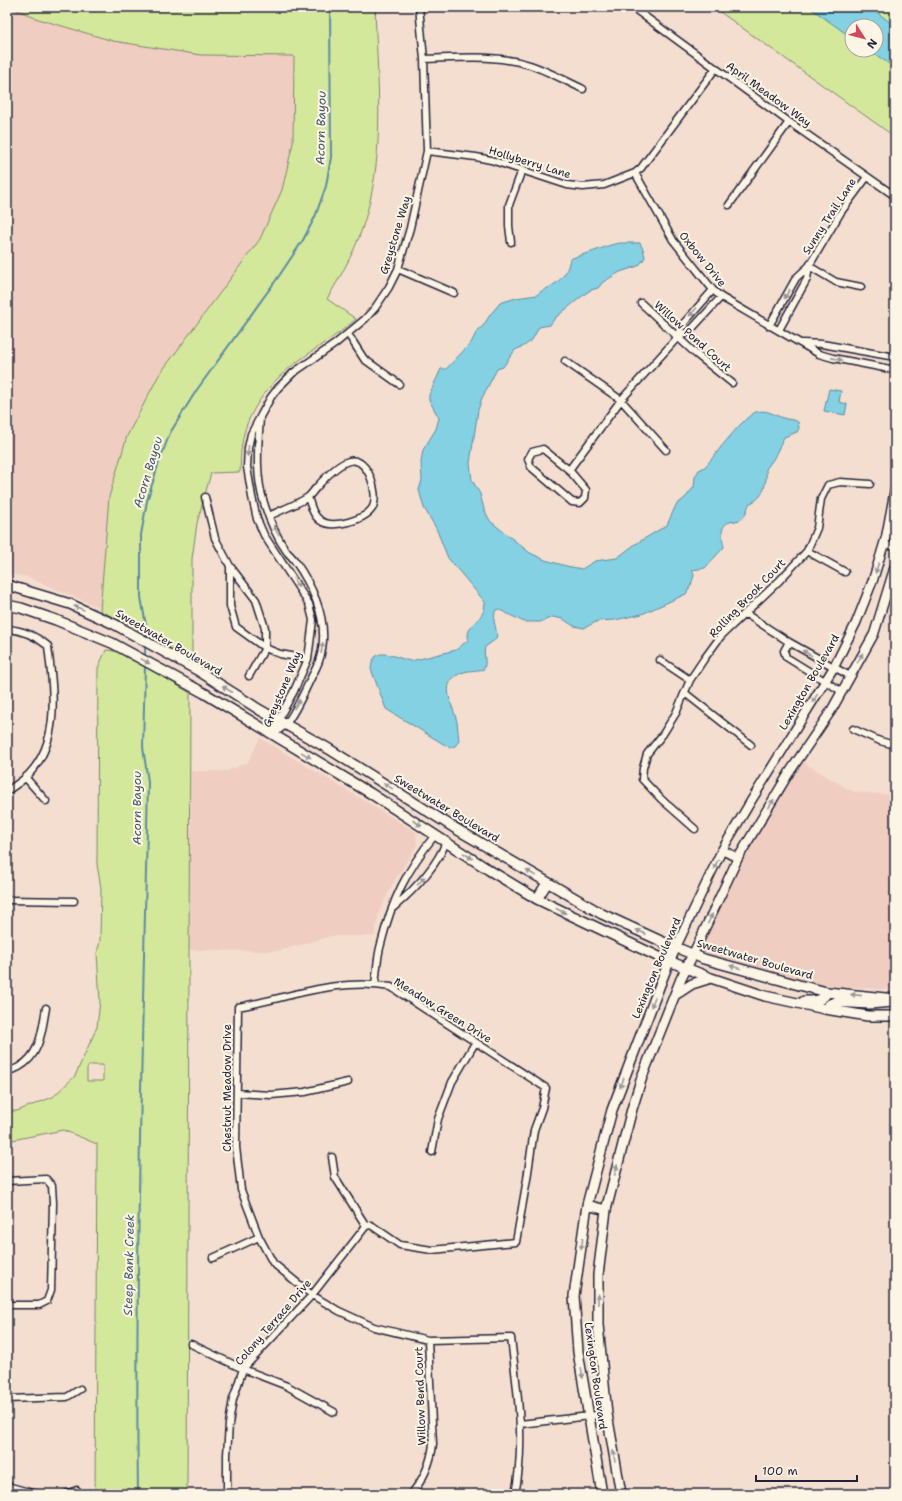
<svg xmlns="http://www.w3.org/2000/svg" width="902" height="1501" viewBox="0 0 902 1501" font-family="'Shantell Sans',sans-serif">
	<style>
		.built { fill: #efcec1 }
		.green { fill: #d4e89c; stroke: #7b856c; fill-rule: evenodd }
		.water { fill: #84d1e3; stroke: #5d8ba0 }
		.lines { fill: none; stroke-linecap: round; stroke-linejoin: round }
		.stream { stroke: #5d8ba0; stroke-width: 2 }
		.minor-casing { stroke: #22223b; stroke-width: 9 }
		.tertiary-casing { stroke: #22223b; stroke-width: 11 }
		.secondary-casing { stroke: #22223b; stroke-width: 12 }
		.minor { stroke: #fcf5e5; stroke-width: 6 }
		.tertiary { stroke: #fcf5e5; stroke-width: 8 }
		.secondary { stroke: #fcf5e5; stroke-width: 9 }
		.oneway { fill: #9a9698 }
		.labels { text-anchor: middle; stroke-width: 4; stroke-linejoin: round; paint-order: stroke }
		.street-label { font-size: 11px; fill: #22223b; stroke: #fcf5e5 }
		.water-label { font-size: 12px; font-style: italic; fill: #3f576d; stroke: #fcf5e5 }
	</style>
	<rect width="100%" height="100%" fill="#f4ded0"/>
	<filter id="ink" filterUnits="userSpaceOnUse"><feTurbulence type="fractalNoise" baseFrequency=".025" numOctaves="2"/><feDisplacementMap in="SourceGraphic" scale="8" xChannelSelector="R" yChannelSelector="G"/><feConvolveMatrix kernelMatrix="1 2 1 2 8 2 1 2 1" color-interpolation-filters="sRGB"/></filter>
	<g filter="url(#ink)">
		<path class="built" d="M7 7H11L35 18 113 41 201 55H294L293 143 282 190 260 239 159 375 109 497 101 608 27 577 7 573Z
			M260 738 416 832 417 845 391 887 379 913 374 936H332L278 951 189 950 191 771H227L248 762Z
			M801 761 853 792 895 795V990L820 985 772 975 698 950 741 862Z"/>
		<path class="green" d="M11 7H222L241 9 242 7H375C377 77 386 148 366 216 358 246 343 272 327 299L356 319C336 337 313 349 292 366 269 383 245 415 242 444 240 453 241 463 240 472L211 473 197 523 192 559V661L133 626 100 611 109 497 127 436 159 375 260 239 282 190 293 143 294 56 201 55 113 41 35 18Z
			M713 7H895V137ZM852 26H876V50H852Z
			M106 650 123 652 190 693 187 1494H95L97 1144 63 1130 7 1141V1111H17L53 1097 75 1076 97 1027 100 1001 97 953 100 941 101 888 97 864 98 668ZM90 1065H103V1081H87V1068Z"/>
		<path class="water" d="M809 7H870L895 26V68L869 50H876V26H852V38Z
			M621 243H640L643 249 645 257 642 262 638 266 620 272 603 282 598 288 591 290 586 293 555 318 550 325 539 327 532 340 524 346 515 350 503 367 497 369 482 398 478 410 470 463 472 480 480 494 484 509 490 521 530 553 545 560 566 566 582 569 595 561 617 558 634 545 667 525 676 505 685 498 694 487 695 477 699 470 705 467C715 455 744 416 756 412 768 409 774 415 783 418 788 420 794 419 798 422L799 428 797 432 784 437 774 458 766 469C767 482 764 499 750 503 746 509 747 516 740 520 737 521 733 521 730 522 719 525 722 538 724 547L705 568 692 570 694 575 691 585 686 594 642 614 615 620 598 621 584 628 574 626 563 619 553 617 540 622H524L498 609 495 611 494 621 497 635 496 639 485 647C483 655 487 661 484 669 476 671 466 670 459 674 438 684 454 707 457 722 458 728 458 735 459 741L455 746 450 748 386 709 371 669C373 642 397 659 411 661L456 650 468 640C466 620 486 622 485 602L448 558 436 528 424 508 419 490 422 480 421 462 423 450 436 429 439 418 429 400V395L441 369H446L471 343 477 331 483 326 490 315 500 303 516 298 537 295C541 291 543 290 548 288 561 281 567 274 570 259 580 255 590 253 600 249 608 246 612 244 621 243Z
			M829 389 841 391 839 402 847 404 845 415 824 411Z"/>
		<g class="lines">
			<path class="stream" d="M146 638V626L141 597V535L147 501 159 462 170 433 196 391 279 276 303 240 315 217 326 186 331 157 330 7
				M145 658V644
				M138 1494C135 1256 143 1019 148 782L143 747 145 664"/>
			<defs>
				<path id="minor" d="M632 7 789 122 895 196
					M424 59C459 58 496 54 530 65 548 71 566 81 583 89
					M427 151 476 157 491 160 567 185 583 187 604 185 635 173 641 168 716 68
					M635 173 673 240 713 290 721 297 819 354 833 358 895 370
					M729 205 789 122
					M511 242 509 226V205L522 170
					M809 266 836 282 861 287
					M398 269 454 293
					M641 303 697 355 732 383
					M769 326 796 278 809 266 841 212 867 177
					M779 330 807 279 809 266
					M348 334 364 359 399 384
					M678 337 689 332 721 297
					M803 343 822 344 895 357
					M565 361 621 400 666 450
					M260 418C258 447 255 475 264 503 269 519 277 538 287 552 290 555 293 558 295 561 315 590 331 626 319 661 317 667 313 674 310 680 304 693 294 715 285 725 281 728 277 732 273 735
					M543 449 569 470 586 490 585 498 580 503 572 502 531 467 528 459 532 452Z
					M569 470 621 400 678 337 683 324 713 290
					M205 497 215 538 230 566V606L236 627 265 648 280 654 308 659
					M269 516C279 511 300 503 308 497 311 495 313 491 316 488 323 480 338 464 349 461 368 456 379 493 373 507 366 520 333 529 321 521 313 516 311 506 308 497
					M887 532 895 534
					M884 544 895 547
					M807 551 845 572
					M230 566 256 600 265 628V648L249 676
					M746 614 789 642 850 676
					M7 629C22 630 36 636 48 646 53 690 62 744 25 778 19 783 13 787 7 791
					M789 642 784 651 786 657 841 691
					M660 660 690 680
					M685 693 751 745
					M853 729 880 741 895 745
					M273 735 278 720 294 691 308 659 313 620 309 604 264 535 257 519 252 497 247 467 248 448 251 434 261 415 271 397 278 388 293 373 335 344 365 319 375 308 389 287 398 269 410 228 427 151 424 59 419 7
					M25 777 46 801
					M695 829 661 799 642 779 643 768 647 754 663 734 676 713 690 680 704 659 721 636 779 581 807 551 817 528 821 499 828 485 840 482 870 484
					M7 900 74 901
					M393 908C414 890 436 868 446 842
					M375 984C377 971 377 957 381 944 392 900 406 871 435 835
					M7 1071C11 1070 16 1069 19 1067 41 1055 42 1029 46 1008
					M237 1093 271 1095 305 1092 348 1082
					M432 1152 438 1119 452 1082 475 1043
					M332 1157 335 1177 366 1226
					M7 1181 46 1179 52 1186 53 1203 51 1290 47 1301 39 1305H7
					M366 1226 371 1225 400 1245 432 1250 516 1242 527 1179 534 1130 542 1108 546 1088 391 987C339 977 288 998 238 1007L236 1147 241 1190 259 1237 273 1263 312 1295 339 1311 374 1327 428 1340 511 1338C517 1390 526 1442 515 1494
					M213 1258 259 1237
					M191 1344 243 1369 287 1386 334 1412
					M7 1399 67 1397 80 1389
					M520 1424 607 1414
					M7 1486 36 1494
					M66 1494 77 1490
					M227 1494V1455L229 1424 233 1399 243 1369 312 1295 366 1226
					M411 1494C424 1479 431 1463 433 1444L428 1340"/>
				<path id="tertiary" d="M722 850 738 858
					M676 947 722 850 751 801 834 667 856 623 873 580 886 537 895 489
					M693 954 738 858 789 773 831 711 874 634 895 566"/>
				<path id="secondary" d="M7 585 70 604 114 624 197 670 260 710 329 749 453 827 602 914 663 942 704 959 799 985 827 992 895 999
					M7 605 21 608 56 620 112 643 204 693 370 793 489 870 537 899 659 957 711 978 765 996 825 1009 868 1016H895
					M537 899 547 883
					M675 995 692 984 711 978
					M804 1001C814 1001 822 1002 827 992
					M825 1009 830 1004 835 1002 869 1004 893 1002
					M587 1205 606 1210
					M602 1494 578 1352 574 1296 587 1205 612 1110 666 969 676 947
					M621 1494 607 1414 598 1325V1275L606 1210 632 1109 642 1077 681 979 693 954"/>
			</defs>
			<use href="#minor" class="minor-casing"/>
			<use href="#tertiary" class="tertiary-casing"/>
			<use href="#secondary" class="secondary-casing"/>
			<use href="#minor" class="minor"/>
			<use href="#tertiary" class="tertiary"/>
			<use href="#secondary" class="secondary"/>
		</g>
		<defs><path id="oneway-solid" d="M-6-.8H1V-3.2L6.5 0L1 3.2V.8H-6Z"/></defs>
		<g class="oneway">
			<use href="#oneway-solid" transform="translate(787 294) rotate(120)"/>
			<use href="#oneway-solid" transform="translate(693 312) rotate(132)"/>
			<use href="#oneway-solid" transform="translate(837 359) rotate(13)"/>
			<use href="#oneway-solid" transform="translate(248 451) rotate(96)"/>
			<use href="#oneway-solid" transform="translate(276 530) rotate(-117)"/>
			<use href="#oneway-solid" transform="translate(877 568) rotate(107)"/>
			<use href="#oneway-solid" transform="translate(296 583) rotate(58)"/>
			<use href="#oneway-solid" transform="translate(79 608) rotate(-157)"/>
			<use href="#oneway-solid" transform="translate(322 648) rotate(-80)"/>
			<use href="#oneway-solid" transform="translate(807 653) rotate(-150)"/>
			<use href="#oneway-solid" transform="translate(860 658) rotate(-60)"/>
			<use href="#oneway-solid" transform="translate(145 661) rotate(29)"/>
			<use href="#oneway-solid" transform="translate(227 689) rotate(-147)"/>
			<use href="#oneway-solid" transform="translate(815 698) rotate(122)"/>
			<use href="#oneway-solid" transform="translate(297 704) rotate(-59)"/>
			<use href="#oneway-solid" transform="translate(306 755) rotate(31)"/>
			<use href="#oneway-solid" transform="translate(388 786) rotate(-148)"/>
			<use href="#oneway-solid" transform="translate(771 804) rotate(-59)"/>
			<use href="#oneway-solid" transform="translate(417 823) rotate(33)"/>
			<use href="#oneway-solid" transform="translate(468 856) rotate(33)"/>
			<use href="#oneway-solid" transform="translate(716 864) rotate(115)"/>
			<use href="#oneway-solid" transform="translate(531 873) rotate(-149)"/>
			<use href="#oneway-solid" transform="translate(421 881) rotate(-48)"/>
			<use href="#oneway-solid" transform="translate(561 911) rotate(27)"/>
			<use href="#oneway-solid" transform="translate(710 919) rotate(-65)"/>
			<use href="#oneway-solid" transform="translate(641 932) rotate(-155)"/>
			<use href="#oneway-solid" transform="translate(735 967) rotate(-164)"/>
			<use href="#oneway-solid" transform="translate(856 995) rotate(-174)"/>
			<use href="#oneway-solid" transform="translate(653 1002) rotate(112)"/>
			<use href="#oneway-solid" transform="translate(622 1083) rotate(111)"/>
			<use href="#oneway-solid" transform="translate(616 1170) rotate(-76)"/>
			<use href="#oneway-solid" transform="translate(582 1244) rotate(97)"/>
			<use href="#oneway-solid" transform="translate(598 1299) rotate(-90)"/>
			<use href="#oneway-solid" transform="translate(582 1373) rotate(81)"/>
			<use href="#oneway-solid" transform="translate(614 1456) rotate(-100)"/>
		</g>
	</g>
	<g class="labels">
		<g class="street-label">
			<text transform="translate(769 94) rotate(36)" y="4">April Meadow Way</text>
			<text transform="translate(530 162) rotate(17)" y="4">Hollyberry Lane</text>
			<text transform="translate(829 216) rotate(-57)" y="4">Sunny Trail Lane</text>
			<text transform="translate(395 235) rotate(-73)" y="4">Greystone Way</text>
			<text transform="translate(703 259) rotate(51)" y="4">Oxbow Drive</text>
			<text transform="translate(693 336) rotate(42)" y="4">Willow Pond Court</text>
			<text transform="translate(747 598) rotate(-46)" y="4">Rolling Brook Court</text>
			<text transform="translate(169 642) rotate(30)" y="4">Sweetwater Boulevard</text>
			<text transform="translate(809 682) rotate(-60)" y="4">Lexington Boulevard</text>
			<text transform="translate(282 689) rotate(-67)" y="4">Greystone Way</text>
			<text transform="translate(447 808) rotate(31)" y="4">Sweetwater Boulevard</text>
			<text transform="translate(755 959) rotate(16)" y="4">Sweetwater Boulevard</text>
			<text transform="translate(656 968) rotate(-67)" y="4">Lexington Boulevard</text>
			<text transform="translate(443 1010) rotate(32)" y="4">Meadow Green Drive</text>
			<text transform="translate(227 1088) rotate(-90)" y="4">Chestnut Meadow Drive</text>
			<text transform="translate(273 1322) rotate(-49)" y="4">Colony Terrace Drive</text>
			<text transform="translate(596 1376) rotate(82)" y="4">Lexington Boulevard</text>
			<text transform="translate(420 1396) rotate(-92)" y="4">Willow Bend Court</text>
		</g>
		<g class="water-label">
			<text transform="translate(321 128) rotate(-89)" y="4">Acorn Bayou</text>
			<text transform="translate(148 472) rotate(-73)" y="4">Acorn Bayou</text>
			<text transform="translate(137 808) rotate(-90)" y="4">Acorn Bayou</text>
			<text transform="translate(129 1265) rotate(-89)" y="4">Steep Bank Creek</text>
		</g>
	</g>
	<rect width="902" height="1501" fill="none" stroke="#fcf5e5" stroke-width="24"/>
	<rect x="12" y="12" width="878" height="1477" fill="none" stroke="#22223b" stroke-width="1.5" filter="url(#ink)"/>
	<g transform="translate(864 38) rotate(126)"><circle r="19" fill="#fcf5e5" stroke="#a5a1a1"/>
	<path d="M0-3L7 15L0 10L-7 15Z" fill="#d1495b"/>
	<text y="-6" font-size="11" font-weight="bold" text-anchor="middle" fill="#22223b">N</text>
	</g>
	<path d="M756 1475v6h101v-6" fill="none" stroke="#22223b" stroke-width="2"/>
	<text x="762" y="1475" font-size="12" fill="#22223b" stroke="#fcf5e5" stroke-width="3" paint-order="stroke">100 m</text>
</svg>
